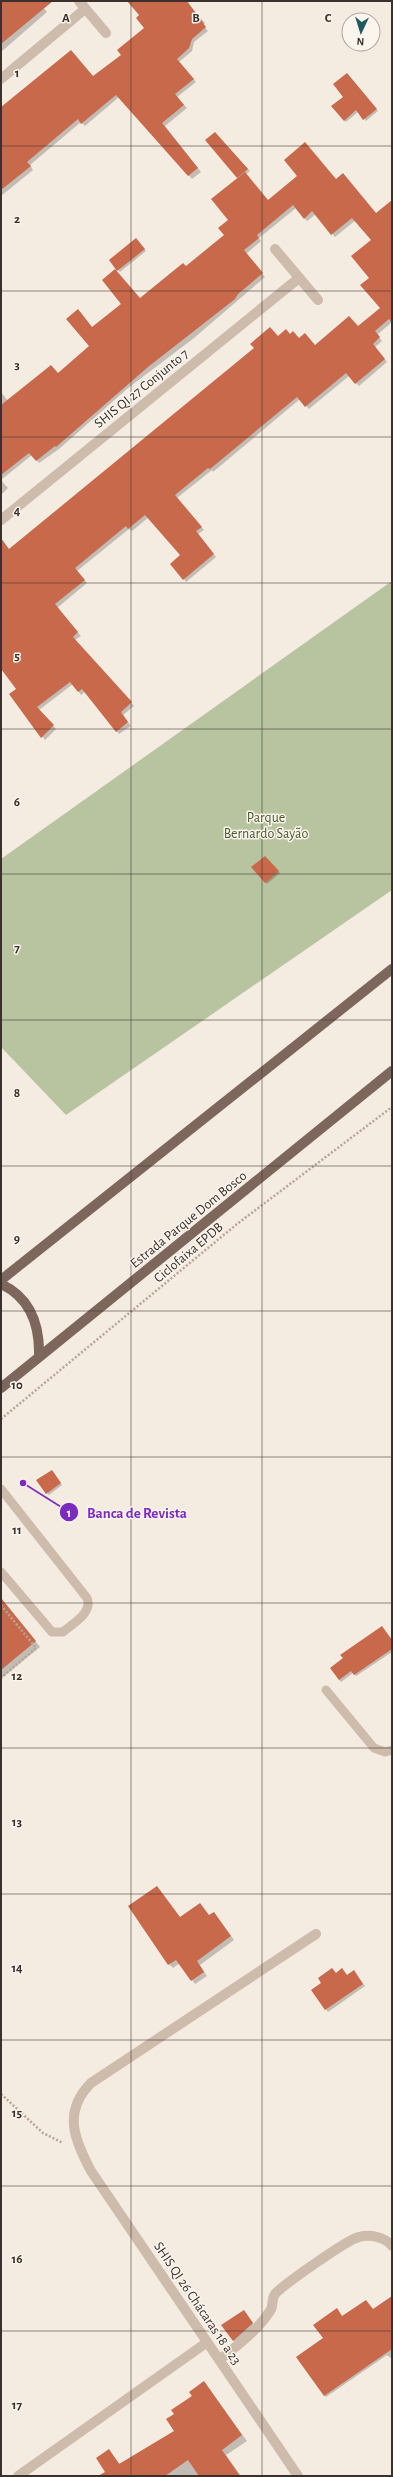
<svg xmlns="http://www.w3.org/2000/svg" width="393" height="2477" viewBox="0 0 393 2477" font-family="'Alegreya Sans',sans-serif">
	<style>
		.green { fill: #b8c4a0 }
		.shadow { fill: #0003 }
		.building { fill: #c8694b }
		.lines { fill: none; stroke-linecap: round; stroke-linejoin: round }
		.path { stroke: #b9a596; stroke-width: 2.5; stroke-dasharray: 2 2; stroke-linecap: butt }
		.lane { stroke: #cdbbac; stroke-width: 9 }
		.street { stroke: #cdbbac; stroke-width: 10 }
		.primary { stroke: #7d675c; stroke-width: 10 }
		.grid { fill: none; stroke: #3b302b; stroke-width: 1; stroke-opacity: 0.55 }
		.labels { text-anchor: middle; stroke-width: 3; stroke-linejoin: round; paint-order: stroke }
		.street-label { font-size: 14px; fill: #3b302b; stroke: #fbf5ee }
		.park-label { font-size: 14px; fill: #4a5a2e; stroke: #fbf5ee }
		.grid-label { font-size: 13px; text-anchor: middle; font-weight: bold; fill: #3b302b; stroke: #fbf5ee; stroke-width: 3; stroke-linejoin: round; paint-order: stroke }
		.leader { fill: none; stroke: #7b2cbf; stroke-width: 1.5 }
		.callout-dot { fill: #7b2cbf; stroke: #fbf5ee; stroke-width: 1.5 }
		.mark-label { font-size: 12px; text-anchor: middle; font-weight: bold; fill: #fff }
		.callout-label { font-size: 15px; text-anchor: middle; font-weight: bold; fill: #7b2cbf; stroke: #fbf5ee; stroke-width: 3; stroke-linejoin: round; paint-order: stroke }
	</style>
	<rect width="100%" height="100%" fill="#f4ebe1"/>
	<path class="green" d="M392 581V890L66 1115 1 1047V859Z"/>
	<path class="shadow" d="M1 1H38L47 12 1 52Z
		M129 1H186L205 23 203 25 208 31 194 42 192 51 179 62 196 82 177 97 187 108 165 126 201 172 192 179 119 97 85 126 81 122 30 165 33 170 1 196V108L93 77 122 55 146 28 140 15Z
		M349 76 378 111 366 121 358 112 346 122 333 107 344 98Z
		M215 133 250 171 246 174 268 201 336 180 377 214 392 211V322L377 335 382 341 375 347 387 362 359 386 349 376 309 409 300 399 213 472 212 470 177 498 204 530 198 534 216 557 186 582 184 579 182 556 149 517 132 531 129 529 77 571 87 583 57 608 81 636 75 640 134 706 123 715 131 726 119 734 85 692 81 695 73 684 39 710 56 729 45 740 11 694 17 689 1 655V549L10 550 278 338 290 335 315 346 358 327 381 309 370 278 372 240 356 220 335 237 316 214 307 221 296 208 259 238 261 241 246 254 265 277 194 338 128 388 59 449 39 463 32 455 1 480 8 488 1 495V392L8 401 58 374 91 347 93 328 140 300 186 267 226 236 239 178 207 140Z
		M138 241 146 251 120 272 110 260Z
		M265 857 280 873 267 884 253 867Z
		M54 1473 62 1485 49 1495 47 1493Z
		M1 1598 40 1647 2 1678 1 1677Z
		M382 1627 392 1640V1652L356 1676 353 1673 341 1682 331 1668Z
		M200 1905 209 1916 217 1917 234 1940 200 1965 207 1976 195 1984 180 1963 173 1968 169 1964 130 1906 180 1918Z
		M355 1973 365 1986 328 2012 312 1990 336 1974 347 1976Z
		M392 2307V2359L387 2355 326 2397 324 2395V2339L343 2317Z
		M246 2313 254 2325 235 2342 233 2340Z
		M204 2382 247 2441 226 2455 241 2476H107L109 2450 120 2464 175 2431V2414Z"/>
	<path class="building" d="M1 1H53L1 44Z
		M127 1H187L206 27 192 39 189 48 177 59 194 79 175 94 184 105 162 123 198 168 188 176 116 95 81 124 78 119 27 162 31 166 1 190V107L71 50 93 76 121 55 117 50 144 28 136 18 139 15Z
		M347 73 377 109 363 120 356 110 344 121 331 106 343 97 333 84Z
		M215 132 248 169 237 178 205 140Z
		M305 142 336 179 343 173 376 213 392 200V323L389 319 375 331 380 337 373 344 385 359 355 384 346 373 305 407 297 397 210 469 208 468 175 495 202 527 196 531 214 554 183 580 170 564 180 555 145 515 128 529 126 526 75 568 85 580 55 604 78 632 73 637 132 702 121 712 128 722 116 732 82 689 78 692 70 682 37 707 54 725 41 738 9 694 16 689 1 669V538L9 549 254 348 250 344 270 327 278 336 286 329 290 334 293 331 299 338 305 333 315 345 349 316 358 326 380 308 360 285 369 278 351 256 371 240 352 218 331 235 312 211 304 219 293 205 257 235 259 238 244 250 263 273 238 294 235 299 148 367 56 447 55 446 36 461 29 453 1 475V405L51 365 58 373 89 346 66 319 78 309 92 327 121 304 102 280 115 269 140 298 183 263 186 266 224 235 218 228 228 220 211 199 245 172 268 200 297 176 284 160Z
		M136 238 145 249 117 271 109 260Z
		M265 856 279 871 265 883 251 867Z
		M52 1470 61 1483 46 1494 36 1480Z
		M1 1598 36 1641 1 1670Z
		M382 1626 392 1640V1649L354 1675 351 1671 339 1680 330 1668 343 1658 340 1655Z
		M157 1886 180 1917 200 1903 209 1915 214 1912 231 1936 197 1961 204 1972 191 1981 176 1960 168 1965 128 1906Z
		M332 1968 336 1973 342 1968 347 1975 354 1970 363 1984 325 2010 311 1990 321 1983 318 1978Z
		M392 2296V2349L324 2396 296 2357 323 2338 313 2325 337 2308 342 2316 366 2300 373 2309Z
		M244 2310 253 2323 233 2341 221 2325Z
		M204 2381 242 2435 222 2450 240 2476H199L188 2460 165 2476H98L105 2472 96 2458 109 2449 119 2464 174 2431 166 2419 174 2414 171 2410 192 2396 189 2392Z"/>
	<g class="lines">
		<path class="path" d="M1 1419 237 1224 392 1107
			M1 1605 36 1648 1 1678
			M1 2094 43 2133 63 2143"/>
		<path class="lane" d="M1 1489 87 1598C93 1613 73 1623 63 1632H52L1 1572
			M326 1690 374 1748 385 1752 392 1750"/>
		<path class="street" d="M79 1 106 33
			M1 79 85 9
			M275 249 318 300
			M1 520 299 278
			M219 2360C237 2346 258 2330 270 2311 274 2306 271 2299 275 2294 283 2285 348 2239 359 2237 370 2234 385 2237 392 2246
			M18 2476 206 2343
			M298 2476 91 2171C75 2141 62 2112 91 2083L316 1934"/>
		<path class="primary" d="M1 1280 392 969
			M1 1284C31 1298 40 1325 39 1357
			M1 1388 392 1071"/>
	</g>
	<path class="grid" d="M131 1V2476M262 1V2476M1 146H392M1 291H392M1 437H392M1 583H392M1 729H392M1 874H392M1 1020H392M1 1166H392M1 1311H392M1 1457H392M1 1603H392M1 1748H392M1 1894H392M1 2040H392M1 2186H392M1 2331H392"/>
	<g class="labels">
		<g class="street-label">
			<text transform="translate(141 388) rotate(-39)" y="5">SHIS QI 27 Conjunto 7</text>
			<text transform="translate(188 1219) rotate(-39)" y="5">Estrada Parque Dom Bosco</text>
			<text transform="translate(188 1252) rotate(-40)" y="5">Ciclofaixa EPDB</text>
			<text transform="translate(198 2303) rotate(56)" y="5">SHIS QI 26 Chácaras 18 a 23</text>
		</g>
		<g class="park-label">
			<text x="266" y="822">Parque<tspan x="266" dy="16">Bernardo Sayão</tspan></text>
		</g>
	</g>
	<g class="grid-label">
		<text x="66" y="22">A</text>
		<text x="196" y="22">B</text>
		<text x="328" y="22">C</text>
		<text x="17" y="77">1</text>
		<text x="17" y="223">2</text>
		<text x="17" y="369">3</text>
		<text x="17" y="515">4</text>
		<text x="17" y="660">5</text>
		<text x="17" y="806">6</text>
		<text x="17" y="952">7</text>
		<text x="17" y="1097">8</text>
		<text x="17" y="1243">9</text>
		<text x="17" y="1389">10</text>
		<text x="17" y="1534">11</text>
		<text x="17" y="1680">12</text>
		<text x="17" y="1826">13</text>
		<text x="17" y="1972">14</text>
		<text x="17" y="2117">15</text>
		<text x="17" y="2263">16</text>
		<text x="17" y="2409">17</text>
	</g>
	<path class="leader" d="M23 1483L69 1512"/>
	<g class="callout-dot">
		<circle cx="23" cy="1483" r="4"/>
		<circle cx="69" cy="1512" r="10"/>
	</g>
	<g class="mark-label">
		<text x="69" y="1517">1</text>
	</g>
	<g class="callout-label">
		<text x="137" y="1518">Banca de Revista</text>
	</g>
	<rect width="393" height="2477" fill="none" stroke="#3b302b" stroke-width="4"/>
	<g transform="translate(361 32) rotate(184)"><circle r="19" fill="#fbf5ee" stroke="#aea6a0"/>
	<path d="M0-3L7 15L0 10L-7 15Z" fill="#1f5a5e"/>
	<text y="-6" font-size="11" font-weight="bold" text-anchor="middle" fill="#3b302b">N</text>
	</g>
</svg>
